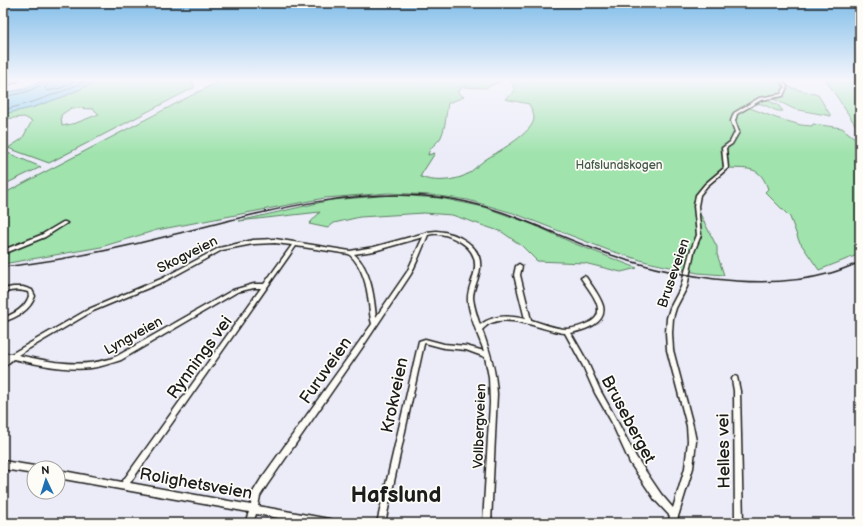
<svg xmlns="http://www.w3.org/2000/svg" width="863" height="526" viewBox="0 0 863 526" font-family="'Balsamiq Sans',sans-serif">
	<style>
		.green { fill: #a0e3ad; stroke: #5e8064; fill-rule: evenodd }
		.water { fill: #8aceeb; stroke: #5e8798 }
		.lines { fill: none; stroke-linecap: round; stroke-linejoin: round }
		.shore { stroke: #48636f; stroke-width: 1 }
		.minor-casing { stroke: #1c1c1c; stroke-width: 3 }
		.minor { fill: #fdfcf7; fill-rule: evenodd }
		.rail { stroke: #1c1c1c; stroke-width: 1.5 }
		.labels { text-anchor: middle; stroke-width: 3.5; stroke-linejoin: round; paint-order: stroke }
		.far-park-label { font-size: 12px; fill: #445848; stroke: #fdfcf7 }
		.street-label { font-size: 14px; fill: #1c1c1c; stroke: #fdfcf7 }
		.near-street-label { font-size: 17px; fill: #1c1c1c; stroke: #fdfcf7 }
		.near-district-label { font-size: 22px; font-weight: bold; fill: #1c1c1c; stroke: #fdfcf7 }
	</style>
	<rect width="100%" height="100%" fill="#ebecf8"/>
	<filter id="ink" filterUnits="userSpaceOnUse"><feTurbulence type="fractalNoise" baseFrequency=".025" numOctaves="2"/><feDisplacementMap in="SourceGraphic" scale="8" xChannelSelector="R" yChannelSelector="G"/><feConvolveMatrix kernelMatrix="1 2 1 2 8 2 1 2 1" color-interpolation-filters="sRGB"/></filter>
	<g filter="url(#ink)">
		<path class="green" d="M100 80H194L192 82 195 87 49 163 8 148 22 139 32 121 24 117 3 119V114L31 108 65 96ZM71 108 93 109 99 114 76 123 62 126 61 115Z
			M221 80H257L265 82 267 80H504L485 88 463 87 457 92 464 97 448 103C446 114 446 126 441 137 438 143 429 147 428 155L435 153 421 175V177C432 182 450 181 461 177 471 174 479 163 488 158 499 151 534 132 534 118 534 114 531 108 529 104L505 99 514 92C515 87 512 82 508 80H784L789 87 818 95 831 116 794 109 780 102 773 99 767 100 778 105 783 111C771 113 761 96 750 108L776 118 801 125 812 126 813 124 842 128 860 142V254L819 270 799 241 790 217 765 192 768 189C760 166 750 169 728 168L700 191 696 206 717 247V254L724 275 698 273 647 262 608 250 513 213 468 200 431 195 388 193 325 198 157 230 101 247 3 264V194Z
			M826 80H860V135L856 129V126Z
			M3 151 41 167 3 185Z
			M393 195 440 198 484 207 534 225 573 243 637 268 621 272 584 263 537 261 522 246 502 232 452 215 424 213 360 217 334 223 328 228 309 224 320 212 239 221 331 200Z"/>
		<path class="water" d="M43 80H100L65 96 31 108 3 114V93L25 89Z"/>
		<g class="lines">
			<path class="shore" d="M49 80 45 89 47 91 61 88 76 80
				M3 97 26 92 42 85 44 80
				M3 110C33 103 60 93 88 80"/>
			<defs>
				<path id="minor" d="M16 80H19L3 87V85Z
					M780 80H782L787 87 783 96 761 100 737 114 735 121 739 132 732 144 726 148 728 168 707 186 700 195 698 206 701 235 694 252 687 287 676 308 673 318 672 333 673 350 693 426 696 441 693 468 676 523H668L670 516 655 500 630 463 611 421 595 393 583 366 565 333C544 331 510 313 489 324 487 325 484 328 482 330 490 351 496 371 497 394L491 523H483L490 403 489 377 485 357 466 350 444 348 425 343 424 344 385 523H377L419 341 425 339 444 344 466 346 484 351C478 335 470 318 468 301 467 292 471 284 473 277 479 259 472 247 455 239 447 235 438 232 428 235L418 259 411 274 362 348 267 485 260 496 258 506 329 519 332 520 333 523H307L256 514 253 523H245L249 512 58 478V470L122 482 261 288H254L237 292 121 360C111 363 101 367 91 368 65 371 38 364 13 359L5 366 3 367V360L6 358 3 357V353L11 354 89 309 161 279 219 248 253 240 275 239 350 251 374 247 425 233 427 232C430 232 433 231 436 231 455 232 483 245 480 268 479 279 473 288 473 298 474 307 477 316 480 325 493 315 509 315 525 319L514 275 516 266 519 264 522 266 520 275 531 320C542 323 555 329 567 329 575 328 582 326 588 323 593 321 598 317 598 311 599 301 587 287 581 278L584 276 586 277C592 286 600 296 603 306 607 324 584 330 571 333L588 363 600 390 615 417 636 457 661 494 673 508 685 468 688 441 687 426 667 350 666 333 667 318 670 308 681 287 690 252 697 235 694 206 696 195 705 184 724 168 722 148 730 142 735 132 731 121 734 113 759 98 781 94 785 87ZM423 237 407 272 376 317C374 296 371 269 354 254L374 251ZM275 243 292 245 264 284H254L233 290 117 356C113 358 109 359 105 360 77 368 46 361 18 355L93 311 165 281 222 250 253 244ZM296 246 349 254C363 267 367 286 369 304 370 311 370 318 372 324L261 479 253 492 251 505 130 483Z
					M63 222H65L67 223 45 237 3 254V250L41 235Z
					M13 287H23L32 290 35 296C30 311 17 317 3 322V318C14 314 25 308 29 296L28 292C19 289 11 290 3 293V289Z
					M735 376 737 377 740 391 743 523H735L734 391 732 379 733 377Z
					M3 461 34 466 37 468H34V474L3 469Z"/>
			</defs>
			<use href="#minor" class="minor-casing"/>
			<use href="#minor" class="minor"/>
			<path class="rail" d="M3 267C59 261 113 250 168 236 260 213 356 184 451 199 502 207 548 232 597 250 666 276 759 293 831 273 841 270 851 266 860 262"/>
		</g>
	</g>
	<linearGradient id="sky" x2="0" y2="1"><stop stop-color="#82bee9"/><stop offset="0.52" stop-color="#f6f6fc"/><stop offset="1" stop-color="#f6f6fc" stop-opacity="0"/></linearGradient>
	<rect width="863" height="154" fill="url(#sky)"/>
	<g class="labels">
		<g class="far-park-label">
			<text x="619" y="169">Hafslundskogen</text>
		</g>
		<g class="street-label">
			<text transform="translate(187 254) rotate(-27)" y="5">Skogveien</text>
			<text transform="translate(673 273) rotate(-71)" y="5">Bruseveien</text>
			<text transform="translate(133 335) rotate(-29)" y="5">Lyngveien</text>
			<text transform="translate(479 426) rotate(-88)" y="5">Vollbergveien</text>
		</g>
		<g class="near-street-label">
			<text transform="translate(199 357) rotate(-54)" y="6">Rynnings vei</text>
			<text transform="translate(325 370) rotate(-55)" y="6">Furuveien</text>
			<text transform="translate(394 395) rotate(-78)" y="6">Krokveien</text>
			<text transform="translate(629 419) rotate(62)" y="6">Bruseberget</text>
			<text transform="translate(723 451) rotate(-91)" y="6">Helles vei</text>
			<text transform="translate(196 483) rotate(10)" y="6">Rolighetsveien</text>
		</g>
		<g class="near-district-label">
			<text x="396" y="502">Hafslund</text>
		</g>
	</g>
	<rect width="863" height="526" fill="none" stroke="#fdfcf7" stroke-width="16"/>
	<rect x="8" y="8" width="847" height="510" fill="none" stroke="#1c1c1c" stroke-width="1.5" filter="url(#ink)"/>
	<g transform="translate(46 480) rotate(356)"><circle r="19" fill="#fdfcf7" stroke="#a3a29f"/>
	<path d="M0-3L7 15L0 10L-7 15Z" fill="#1f6fb2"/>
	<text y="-6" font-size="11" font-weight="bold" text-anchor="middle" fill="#1c1c1c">N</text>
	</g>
</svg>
